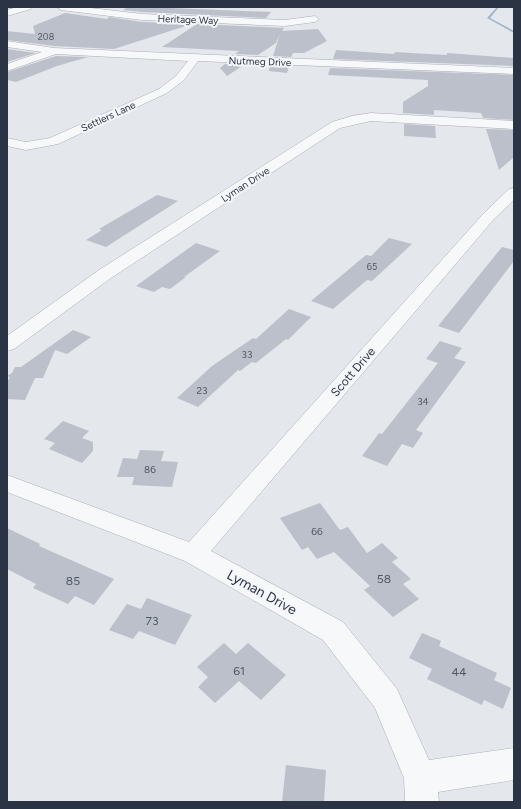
<svg xmlns="http://www.w3.org/2000/svg" width="521" height="809" viewBox="0 0 521 809" font-family="Figtree,sans-serif">
	<style>
		.lines { fill: none; stroke-linecap: round; stroke-linejoin: round }
		.stream { fill: #9fb4cc; fill-rule: evenodd }
		.building { fill: #bbc0ca }
		.minor-casing { stroke: #a9aeb7; stroke-width: 1 }
		.minor { fill: #f7f8fa; fill-rule: evenodd }
		.labels { text-anchor: middle; stroke-width: 4; stroke-linejoin: round; paint-order: stroke }
		.far-number-label { font-size: 9px; fill: #4f5766 }
		.far-street-label { font-size: 10px; fill: #2b3445; stroke: #f4f6f9 }
		.number-label { font-size: 10px; fill: #4f5766 }
		.street-label { font-size: 12px; fill: #2b3445; stroke: #f4f6f9 }
		.near-number-label { font-size: 12px; fill: #4f5766 }
		.near-street-label { font-size: 14px; fill: #2b3445; stroke: #f4f6f9 }
	</style>
	<rect width="100%" height="100%" fill="#e4e7ec"/>
	<g class="lines">
		<path class="stream" d="M497 7H499L490 18 514 31V33L487 18Z"/>
	</g>
	<path class="building" d="M128 7H146L271 12 266 18 142 12 123 10Z
		M65 13 107 19 109 17 142 22 192 24 114 49 54 46 7 40V31L35 34 33 26Z
		M197 24 284 28 282 31 318 29 327 41 304 53H293L291 57 273 56 280 34 276 43 258 55 235 54 239 51 162 47Z
		M7 49 36 53 7 62Z
		M336 50 394 54 395 52 410 53 447 55V53L514 58V66L333 59Z
		M56 56 88 57 57 66 16 82 7 80V72Z
		M225 64H245L227 76 220 68Z
		M270 65 289 66 287 73 269 71Z
		M330 68 514 75V120L483 118 481 113 434 110V115L403 113V102L428 86V80L328 75Z
		M404 124 435 126 436 138 404 136Z
		M486 129 514 130V157L499 170Z
		M157 195 178 201 106 247 86 240 102 230 99 229Z
		M389 238 412 244 372 281 367 280 333 309 311 301 366 255 371 256Z
		M196 243 220 251 184 277H186L170 289 162 287 154 292 136 286Z
		M502 247 514 250V261L459 333 438 326Z
		M289 309 311 317 288 340 286 339 256 363 252 362 240 371 238 370 198 407 177 398 212 366 253 338 256 339Z
		M73 330 91 337 67 354 55 350 43 378H35L25 400 7 399V383L10 377 7 376 12 373 15 367H21Z
		M440 341 462 348 454 358 466 362 416 430 423 433 413 448 402 444 387 466 362 456 379 433 382 434 438 363 426 359Z
		M63 421 89 431 82 438 93 442V451L82 463 49 449 55 443 44 439Z
		M140 450 164 451 161 461 178 462 172 487 132 485 134 477H117L123 458 137 459Z
		M320 503 340 530 348 527 367 553 382 543 398 558 392 562 411 579 403 584 419 599 393 617 364 590 370 586 334 552 317 559 308 547 302 550 280 518Z
		M7 528 40 544 39 546 114 579 94 605 75 596 68 604 33 588 36 584 7 569Z
		M147 598 192 615 175 645 139 631 133 639 109 630 127 604 141 609Z
		M422 633 441 641 439 646 497 673 494 680 511 688 503 709 484 700 482 705 427 679 432 669 409 658Z
		M224 643 236 654 248 643 286 675 261 700 239 681 215 703 198 687 208 677 197 667Z
		M286 765 326 770 324 802H282Z"/>
	<g class="lines">
		<defs>
			<path id="minor" d="M18 7H32L31 9 7 16V10Z
				M57 7H82L142 14 285 20 315 16 319 19 315 22 285 26 142 20 61 10Z
				M7 41 54 48 514 68V74L198 61 184 80 167 93 58 144 26 150 7 146V138L26 142 50 138 159 89 176 76 188 61 56 54 7 71V64L42 52 7 47Z
				M371 113 514 121V129L371 121 340 128 111 278 14 349 7 351V336L99 270 332 122 352 116Z
				M514 188V200L494 219 211 551 343 622 397 689 429 760 514 748V780L438 792 439 802H405L404 778 375 708 323 640 185 561 7 492V475L189 542 484 213 509 189Z"/>
		</defs>
		<use href="#minor" class="minor-casing"/>
		<use href="#minor" class="minor"/>
	</g>
	<g class="labels">
		<g class="far-number-label">
			<text x="46" y="40">208</text>
			<text x="372" y="270">65</text>
		</g>
		<g class="far-street-label">
			<text transform="translate(188 19) rotate(2)" y="4">Heritage Way</text>
			<text transform="translate(260 61) rotate(2)" y="4">Nutmeg Drive</text>
			<text transform="translate(108 116) rotate(-25)" y="4">Settlers Lane</text>
			<text transform="translate(245 184) rotate(-33)" y="4">Lyman Drive</text>
		</g>
		<g class="number-label">
			<text x="247" y="358">33</text>
			<text x="202" y="394">23</text>
			<text x="423" y="405">34</text>
			<text x="150" y="473">86</text>
			<text x="317" y="535">66</text>
		</g>
		<g class="street-label">
			<text transform="translate(353 372) rotate(-49)" y="4">Scott Drive</text>
		</g>
		<g class="near-number-label">
			<text x="384" y="583">58</text>
			<text x="73" y="585">85</text>
			<text x="152" y="625">73</text>
			<text x="239" y="675">61</text>
			<text x="459" y="676">44</text>
		</g>
		<g class="near-street-label">
			<text transform="translate(262 592) rotate(29)" y="5">Lyman Drive</text>
		</g>
	</g>
	<rect width="521" height="809" fill="none" stroke="#2b3445" stroke-width="16"/>
</svg>
